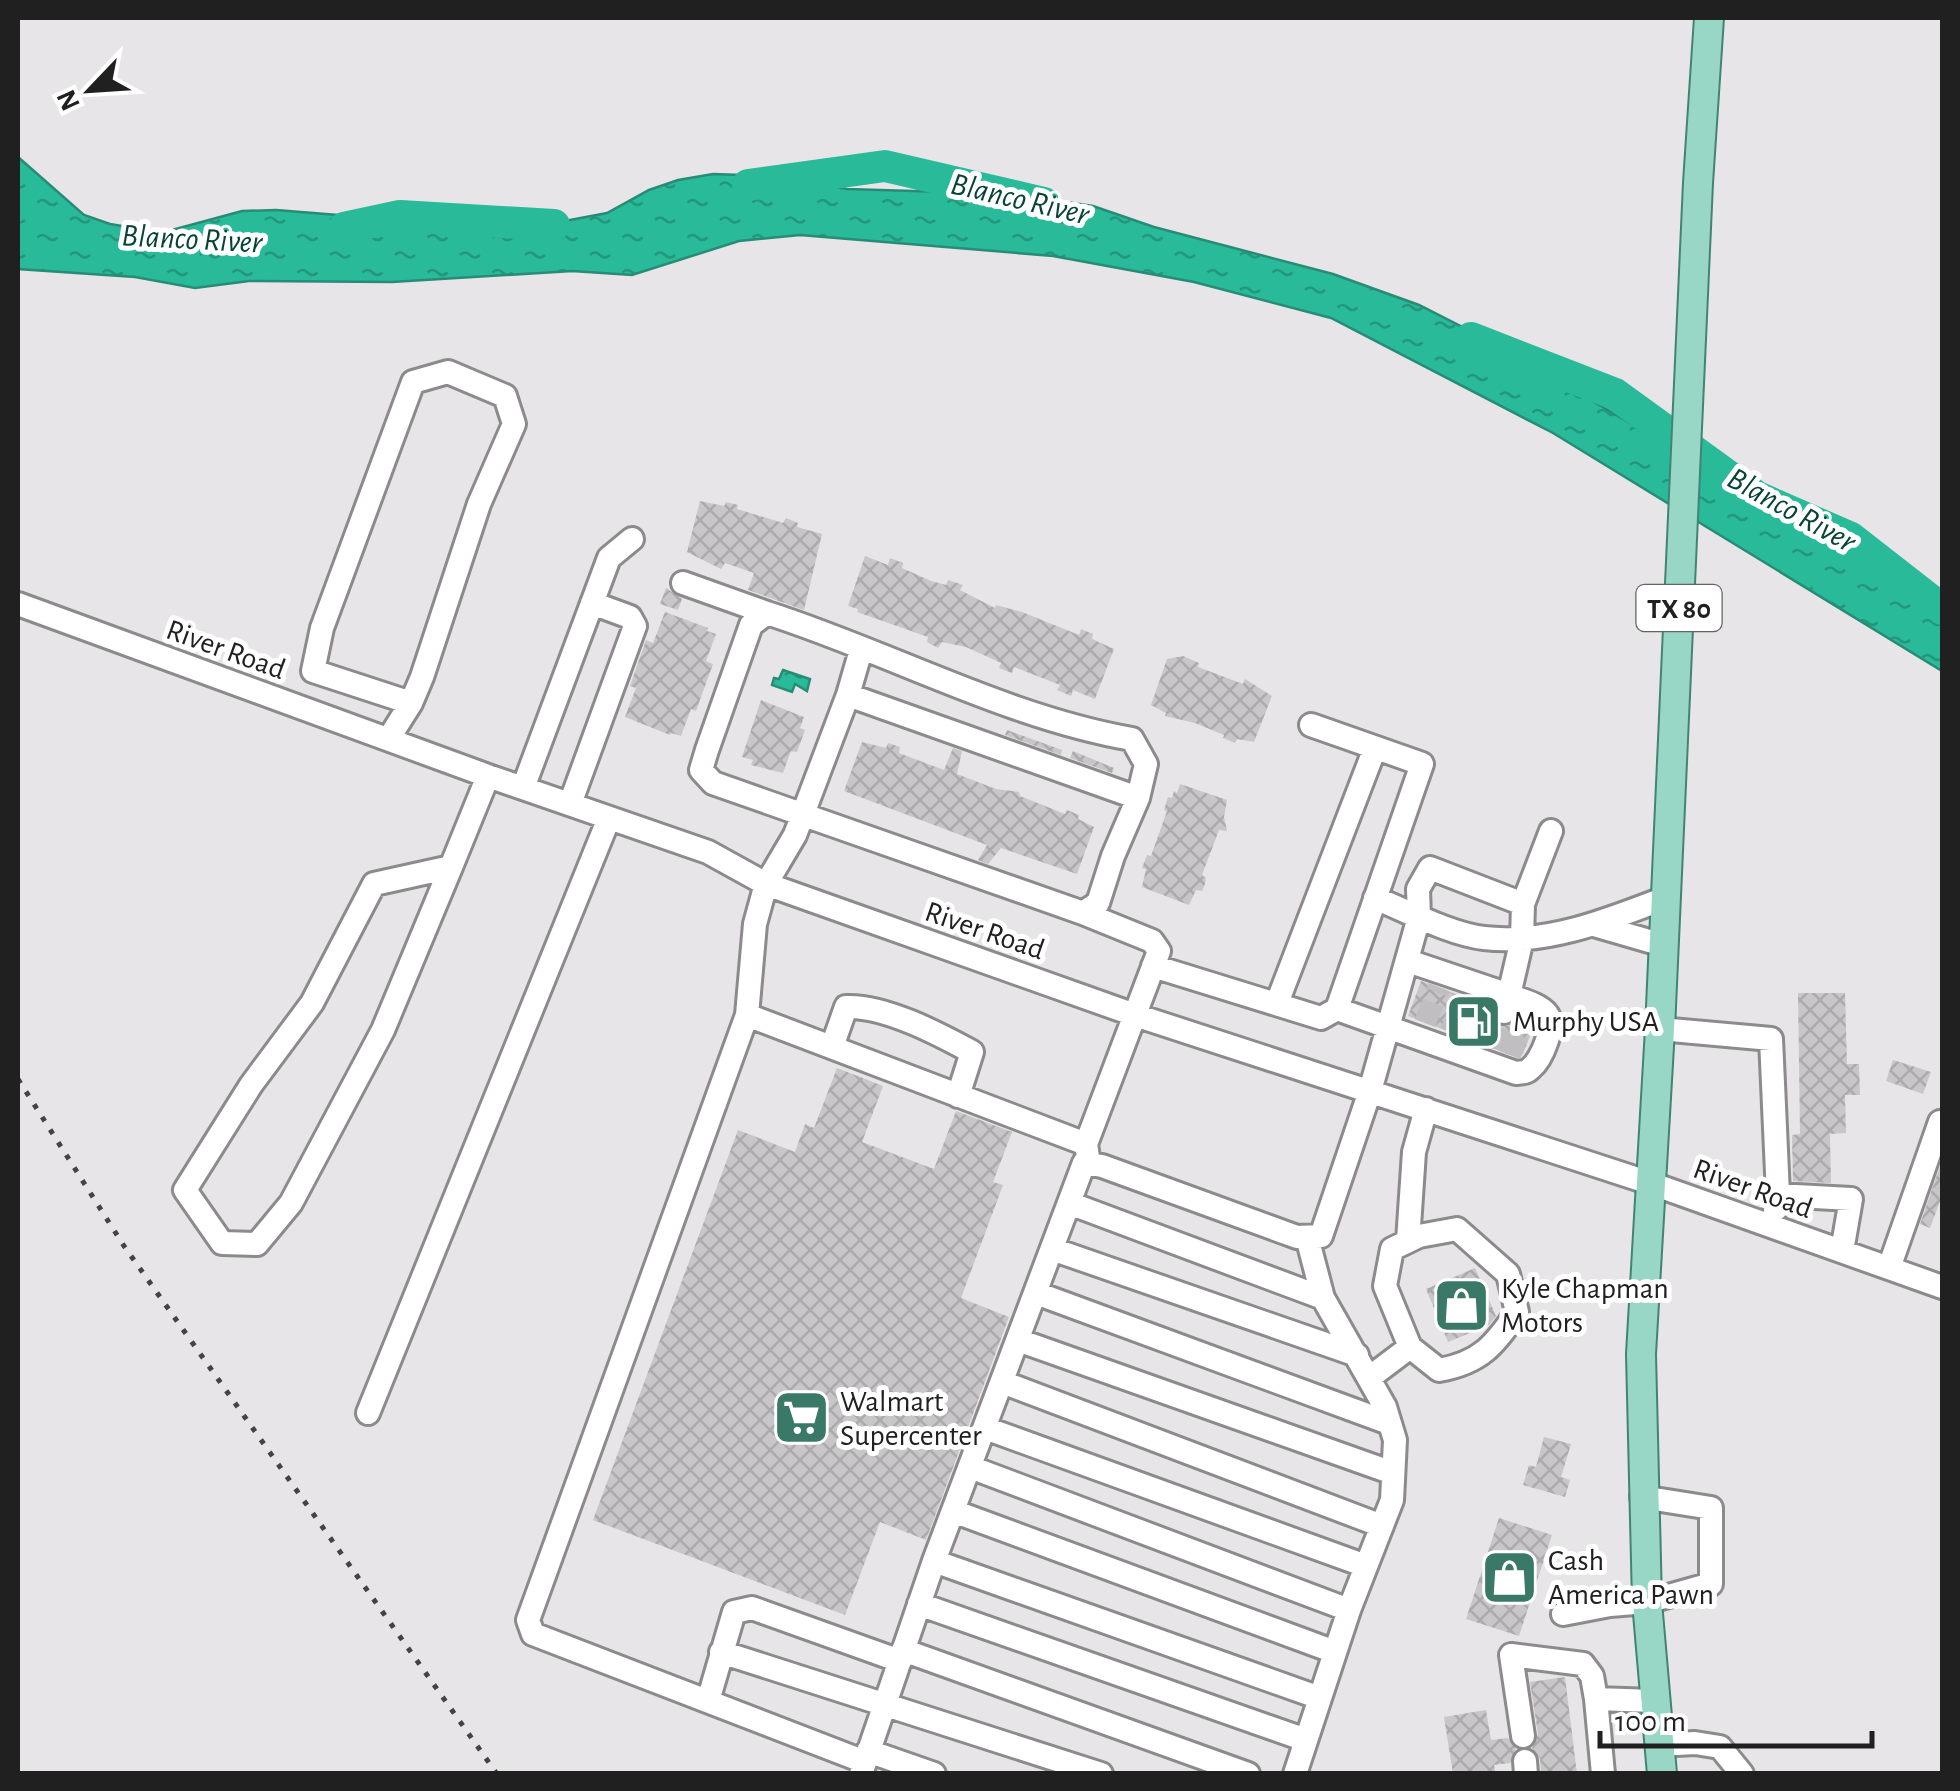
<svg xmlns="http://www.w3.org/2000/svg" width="1960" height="1791" viewBox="0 0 1960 1791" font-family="'Alegreya Sans',sans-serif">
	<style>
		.water { fill: url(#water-ripples); stroke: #278c75; stroke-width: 2.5 }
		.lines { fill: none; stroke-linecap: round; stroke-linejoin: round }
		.river { stroke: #29ba99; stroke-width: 32 }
		.building { fill: url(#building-cross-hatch) }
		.minor-tunnel { stroke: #c0bec0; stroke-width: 22; stroke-dasharray: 22 11; stroke-linecap: butt }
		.minor-casing { stroke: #8d8a8d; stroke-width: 28 }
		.major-casing { stroke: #428472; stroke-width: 32 }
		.minor { stroke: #fff; stroke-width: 22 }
		.major { stroke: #98d6c5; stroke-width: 28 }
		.rail { stroke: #444344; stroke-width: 5; stroke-dasharray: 5 10; stroke-linecap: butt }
		.labels { text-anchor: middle; stroke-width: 10; stroke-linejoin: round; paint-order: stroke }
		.shield { fill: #fff; stroke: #646364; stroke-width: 2.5 }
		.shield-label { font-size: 28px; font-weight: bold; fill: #212021 }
		.street-label { font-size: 30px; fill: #212021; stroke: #fff }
		.poi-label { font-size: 30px; fill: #212021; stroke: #fff; text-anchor: start }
		.water-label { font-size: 32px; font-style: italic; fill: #084436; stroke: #fff }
	</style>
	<defs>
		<pattern id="water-ripples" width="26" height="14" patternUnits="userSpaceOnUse" patternTransform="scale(2.5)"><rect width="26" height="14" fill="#29ba99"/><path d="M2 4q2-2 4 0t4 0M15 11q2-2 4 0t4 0" fill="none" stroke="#23977c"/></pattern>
		<pattern id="building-cross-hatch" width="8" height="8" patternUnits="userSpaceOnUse" patternTransform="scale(2.5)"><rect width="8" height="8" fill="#c9c6c9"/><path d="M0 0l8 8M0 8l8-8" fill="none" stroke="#acaaac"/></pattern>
	</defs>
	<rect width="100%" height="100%" fill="#e8e5e8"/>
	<path class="water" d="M18 157 84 215 110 224 140 229 172 230 242 211 276 210 413 221 554 223 607 213 649 190 678 180 713 174 773 176 847 189 1014 194 1093 206 1154 227 1333 274 1419 305 1496 344 1791 518 1858 551 1942 606V671L1553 433 1331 318 1194 282 1053 256 800 235 739 241 632 275 572 271 392 282 249 281 195 288 135 277 18 269Z
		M783 670 810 679 807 691 795 684 792 692 772 685 774 678 779 679Z"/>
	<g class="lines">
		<path class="river" d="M748 185 885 166 1044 203
			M344 228 400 216 554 225
			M1471 338 1615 394 1757 497 1851 538 1942 609"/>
	</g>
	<path class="building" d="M700 501 724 506 726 502 738 505 737 509 783 523 786 518 798 523 797 527 822 534 804 610 748 590 754 573 725 563 721 569 687 552Z
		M865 556 888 565 890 558 903 563 902 568 931 581 946 585 948 580 963 585 960 590 995 608 996 605 1022 612 1079 635 1081 629 1093 634 1092 639 1114 649 1095 699 1073 690 1071 696 1057 690 1060 685 1014 667 1012 673 999 668 1001 663 966 647 942 642 938 648 927 642 928 637 857 612 858 609 848 606Z
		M666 588 682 599 678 610 660 604Z
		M665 612 708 628 707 631 716 634 706 661 713 664 696 711 691 709 681 736 671 733 670 735 625 717 636 688 630 686 646 640 653 643Z
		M1183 656 1199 663 1198 667 1243 684 1245 679 1272 696 1254 742 1237 739 1235 743 1223 738 1224 735 1195 723 1165 716 1166 713 1151 705 1167 659Z
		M761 700 804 717 800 728 805 730 797 752 791 751 783 773 751 765 753 760 742 757Z
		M1007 730 1062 750 1061 755 1005 735Z
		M862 742 886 748 888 743 900 747 899 753 944 770 953 748 962 751 957 774 996 789 1019 792 1020 796 1065 814 1067 810 1079 815 1078 819 1094 827 1077 874 1001 848 988 864 978 860 987 845 844 791Z
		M1073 751 1114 768 1112 773 1070 758Z
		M1180 784 1227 800 1224 817 1227 831 1219 830 1202 875 1206 878 1205 884 1202 891 1196 890 1189 905 1142 887 1146 869 1142 868 1147 855 1151 856 1167 811 1164 810 1168 797 1172 798 1174 791 1177 793Z
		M1421 981 1490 1007V1016L1499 1026H1508L1518 1018 1535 1024 1523 1054 1518 1058 1408 1016Z
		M1798 993H1845L1847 1064H1859L1860 1095H1845L1846 1133 1830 1134 1831 1183 1793 1181 1792 1135 1800 1134Z
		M1893 1060 1931 1072 1923 1094 1886 1081Z
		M837 1068 883 1086 862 1142 934 1169 956 1111 1012 1132 993 1182 1003 1185 961 1298 1009 1317 926 1540 880 1522 845 1615 593 1520 738 1130 795 1152 805 1124 814 1128Z
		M1942 1160V1196L1930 1228 1920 1224Z
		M1475 1268 1496 1316 1489 1325 1448 1342 1426 1289Z
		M1544 1437 1571 1444 1561 1477 1570 1480 1565 1497 1523 1485 1529 1465 1536 1467Z
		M1499 1518 1552 1535 1519 1636 1466 1619Z
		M1565 1677 1577 1774H1541L1540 1759 1532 1748 1538 1734 1530 1682Z
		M1486 1710 1491 1740 1508 1738 1516 1749 1510 1763 1494 1765 1496 1774H1453L1444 1717Z"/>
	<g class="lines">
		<path class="minor-tunnel" d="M1425 1023 1439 987
			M1451 1032 1464 997
			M1490 1047 1504 1012
			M1510 1055 1523 1020"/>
		<defs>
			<path id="minor" d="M683 583 767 613
				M18 604 488 776 708 852 766 884 1135 1015 1650 1183 1942 1287
				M767 613C889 652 1006 717 1132 739L1146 764 1138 798 1113 856 1098 903 1083 913 713 783 701 770 707 750 751 625Z
				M848 695 1138 798
				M1311 725 1422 764 1337 1009 1516 1073C1524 1072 1526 1073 1531 1068 1542 1059 1556 1025 1547 1014 1539 1004 1521 1000 1509 995L1522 939 1523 904 1551 831
				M389 738 411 703 422 677 479 504 514 424 505 396 448 372 413 382 322 628 313 671 411 703
				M523 788 609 558 632 539
				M570 804 635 626 630 617 592 603
				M451 867 383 1030 291 1203 257 1244 222 1243 185 1190 251 1085 312 1003 374 884Z
				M451 867 488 776
				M1375 898C1407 911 1450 934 1484 938 1546 945 1608 920 1665 898
				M1083 913 1152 941 1159 951 1086 1144
				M1594 925 1663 945
				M1408 961 1509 995 1504 1012
				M1153 966 1321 1018 1337 1009
				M1277 1003 1375 748
				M747 1015 755 924 766 884 795 835 848 695 861 650
				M1660 1029 1771 1039 1778 1195
				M832 1047 846 1007C884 1005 939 1034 972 1052L958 1096
				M1069 1203 1323 1298
				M1775 1210 1778 1195 1851 1199 1842 1251
				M1408 1241 1414 1152 1426 1109
				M1052 1249 1357 1355
				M1889 1268 1940 1122
				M1036 1293 1389 1423
				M1018 1340 1393 1473
				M1369 1378 1410 1347 1439 1370C1480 1363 1495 1345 1517 1312L1508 1274 1457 1229 1419 1236 1392 1249 1385 1286 1410 1347
				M1002 1382 1382 1526
				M368 1413 609 818
				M985 1428 1366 1566
				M970 1467 1349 1610
				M953 1511 1335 1652
				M934 1561 1320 1698
				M919 1604 1306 1740
				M1563 1614 1610 1605 1647 1602 1711 1584V1508L1642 1497
				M903 1650 1248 1774
				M721 1652 1101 1774
				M1596 1699 1603 1774
				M708 1701 734 1612 752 1608 900 1661
				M1523 1736 1511 1655 1583 1664 1592 1676 1596 1699 1654 1701
				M1658 1745 1695 1743 1720 1747 1742 1774
				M868 1751 934 1774
				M1525 1761 1526 1774
				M865 1762 533 1634 528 1620 747 1015 1086 1144 1089 1164
				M861 1774 934 1561 1084 1163 1102 1166 1297 1237 1321 1236 1370 1091 1419 917 1418 889 1430 868 1523 904
				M1295 1774 1349 1610 1392 1500 1395 1440 1385 1407 1323 1298 1307 1237"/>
			<path id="major" d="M1662 1774 1647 1602 1641 1354 1660 1029 1698 183 1709 18"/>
		</defs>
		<use href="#minor" class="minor-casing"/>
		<use href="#major" class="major-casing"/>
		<use href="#minor" class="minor"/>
		<use href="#major" class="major"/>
		<path class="rail" d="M18 1079 124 1246 497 1774"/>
	</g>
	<defs>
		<symbol id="fuel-square" viewBox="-11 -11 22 22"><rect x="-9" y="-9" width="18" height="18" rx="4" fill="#3a7967" stroke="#fff"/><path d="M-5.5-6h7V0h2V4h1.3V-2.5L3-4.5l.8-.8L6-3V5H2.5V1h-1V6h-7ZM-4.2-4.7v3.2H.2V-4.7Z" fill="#fff"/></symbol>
		<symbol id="shop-square" viewBox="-11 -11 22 22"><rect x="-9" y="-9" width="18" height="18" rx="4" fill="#3a7967" stroke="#fff"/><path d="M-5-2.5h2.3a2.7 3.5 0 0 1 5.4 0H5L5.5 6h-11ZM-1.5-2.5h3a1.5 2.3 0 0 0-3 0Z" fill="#fff"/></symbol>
		<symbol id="supermarket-square" viewBox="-11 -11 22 22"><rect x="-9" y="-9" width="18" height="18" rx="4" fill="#3a7967" stroke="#fff"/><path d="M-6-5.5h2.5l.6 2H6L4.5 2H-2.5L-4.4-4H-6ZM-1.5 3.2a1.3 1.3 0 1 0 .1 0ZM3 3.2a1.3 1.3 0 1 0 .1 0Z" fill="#fff"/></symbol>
	</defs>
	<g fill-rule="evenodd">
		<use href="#fuel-square" x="1442" y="990" width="63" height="63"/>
		<use href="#shop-square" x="1430" y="1274" width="63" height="63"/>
		<use href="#supermarket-square" x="770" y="1386" width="63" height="63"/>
		<use href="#shop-square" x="1478" y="1546" width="63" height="63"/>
	</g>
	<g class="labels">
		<rect class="shield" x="1636.5" y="585" width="85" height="46" rx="8"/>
		<g class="shield-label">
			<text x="1679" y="618">TX 80</text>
		</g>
		<g class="street-label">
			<text transform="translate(226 649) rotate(20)" y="10">River Road</text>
			<text transform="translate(985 930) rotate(19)" y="10">River Road</text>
			<text transform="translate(1753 1188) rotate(20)" y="10">River Road</text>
		</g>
		<g class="poi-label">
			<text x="1513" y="1031">Murphy USA</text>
			<text x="1501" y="1298">Kyle Chapman<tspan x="1501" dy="34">Motors</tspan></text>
			<text x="840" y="1411">Walmart<tspan x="840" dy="34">Supercenter</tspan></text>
			<text x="1548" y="1570">Cash<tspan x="1548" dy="34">America Pawn</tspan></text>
		</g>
		<g class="water-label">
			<text transform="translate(1020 198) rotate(13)" y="11">Blanco River</text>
			<text transform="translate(192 238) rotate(3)" y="11">Blanco River</text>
			<text transform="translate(1792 509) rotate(29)" y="11">Blanco River</text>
		</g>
	</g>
	<rect width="1960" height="1791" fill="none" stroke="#212021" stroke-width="40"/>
	<g transform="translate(90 90) rotate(245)" stroke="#ffffff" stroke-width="8" paint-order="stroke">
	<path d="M0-8L18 38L0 25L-18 38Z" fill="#212021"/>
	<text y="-15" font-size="28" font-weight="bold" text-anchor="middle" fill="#212021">N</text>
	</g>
	<path d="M1600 1731v15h272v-15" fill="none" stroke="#212021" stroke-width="5"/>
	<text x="1615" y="1731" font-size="30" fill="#212021" stroke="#ffffff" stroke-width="8" paint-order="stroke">100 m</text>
</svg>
